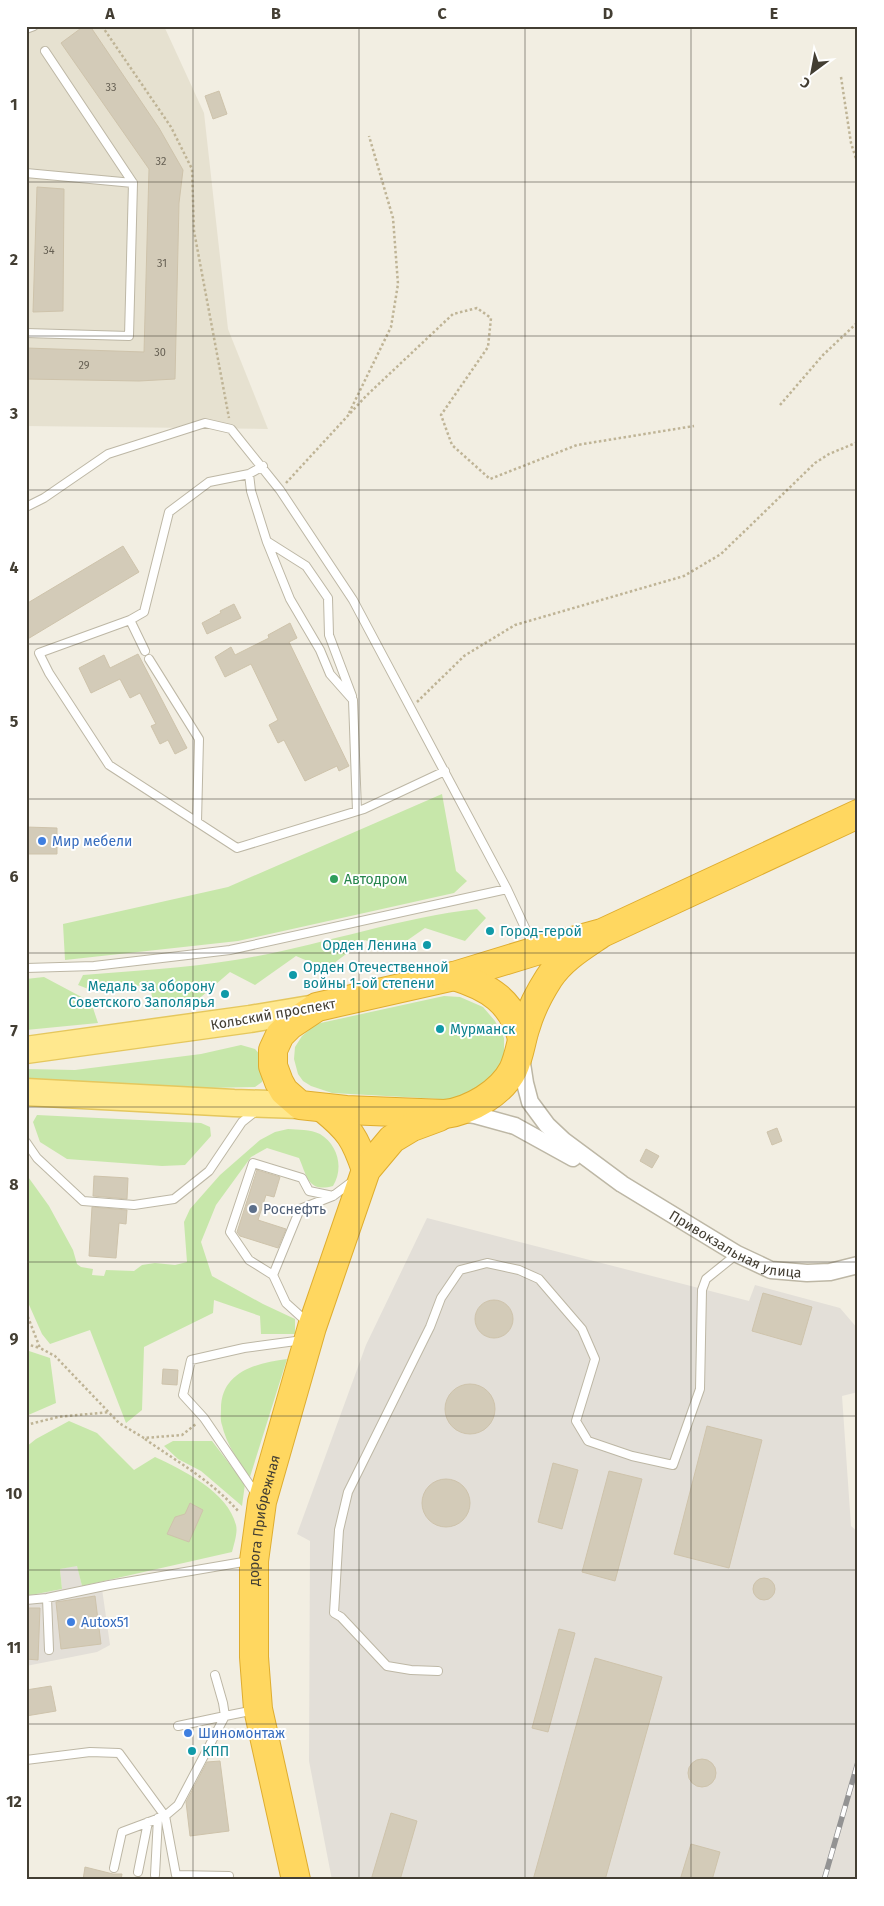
<svg xmlns="http://www.w3.org/2000/svg" width="884" height="1906" viewBox="0 0 884 1906" font-family="'Fira Sans',sans-serif">
	<style>
		.residential { fill: #e6e1d0 }
		.industrial { fill: #e3dfd8 }
		.green { fill: #c7e7aa }
		.building { fill: #d3cbb8; stroke: #cec3ab }
		.lines { fill: none; stroke-linecap: round; stroke-linejoin: round }
		.lane-casing { stroke: #bdb7a5; stroke-width: 10 }
		.street-casing { stroke: #bdb7a5; stroke-width: 19 }
		.primary-casing { stroke: #e5c75d; stroke-width: 29 }
		.highway-casing { stroke: #dfad2f; stroke-width: 30 }
		.path { stroke: #bfb496; stroke-width: 2.5; stroke-dasharray: 2.5 2.5; stroke-linecap: butt }
		.lane { stroke: #fff; stroke-width: 8 }
		.street { stroke: #fff; stroke-width: 16 }
		.primary { stroke: #ffe88e; stroke-width: 26 }
		.highway { stroke: #ffd760; stroke-width: 28 }
		.rail-casing { stroke: #939393; stroke-width: 5.5 }
		.rail { stroke: #fff; stroke-width: 4; stroke-dasharray: 11; stroke-linecap: butt }
		.grid { fill: none; stroke: #433e33; stroke-width: 1; stroke-opacity: 0.55 }
		.shop-dot { fill: #3f7fe0; stroke: #fff; stroke-width: 2 }
		.leisure-dot { fill: #2e9e5b; stroke: #fff; stroke-width: 2 }
		.culture-dot { fill: #0f9aa8; stroke: #fff; stroke-width: 2 }
		.service-dot { fill: #5c6f8a; stroke: #fff; stroke-width: 2 }
		.labels { text-anchor: middle; stroke-width: 4; stroke-linejoin: round; paint-order: stroke }
		.number-label { font-size: 11px; fill: #676154 }
		.shop-label { font-size: 14px; fill: #366cbe; stroke: #fff; text-anchor: start }
		.leisure-label { font-size: 14px; fill: #27864d; stroke: #fff; text-anchor: start }
		.culture-label { font-size: 14px; fill: #0d838f; stroke: #fff; text-anchor: start }
		.street-label { font-size: 14px; fill: #433e33; stroke: #fff }
		.service-label { font-size: 14px; fill: #4e5e75; stroke: #fff; text-anchor: start }
		.neatline { fill: none; stroke: #433e33; stroke-width: 2 }
		.grid-label { font-size: 16px; text-anchor: middle; font-weight: bold; fill: #433e33 }
	</style>
	<rect width="100%" height="100%" fill="#f2eee2"/>
	<path class="residential" d="M26 26H164L204 113 228 329 268 429 26 426Z"/>
	<path class="industrial" d="M427 1218 749 1301 755 1285 840 1308 858 1329V1392L842 1396 851 1526 858 1532V1880H332L309 1761 310 1541 297 1534 366 1345Z
		M77 1565 82 1586 101 1582 110 1645 97 1652 26 1666V1596L62 1589 60 1569Z"/>
	<path class="green" d="M442 794 456 871 467 881 454 893 238 941 65 960 63 924 228 887Z
		M477 909 486 918 465 941 425 928 392 951 365 940 326 969 296 956 255 985 230 972 194 1003 154 1010 150 984 96 992 78 985 83 975C134 971 185 968 235 960 317 947 395 918 477 909Z
		M44 977 91 1002 98 1023 26 1030V979Z
		M444 996 460 997 483 1007 495 1021 504 1038V1058L496 1077 458 1100 332 1093 311 1086 303 1081 298 1074 294 1059 295 1047 302 1036 316 1024Z
		M241 1045 255 1049 263 1058 265 1071 262 1082 255 1087 207 1088 26 1081V1069L75 1070 201 1054Z
		M37 1115 201 1123 210 1127 211 1136 185 1165 162 1166 67 1159 40 1142 33 1122Z
		M288 1129C298 1130 310 1129 320 1134 338 1145 344 1168 333 1186 308 1193 307 1176 299 1158L267 1148 251 1157 216 1205 201 1242 212 1276 263 1304 295 1319V1334H261L260 1316 214 1300 213 1313 144 1347 142 1410 126 1423 90 1330 50 1344 42 1334 26 1298V1174L49 1206 73 1250 77 1264 81 1267 93 1269 92 1275 104 1276 106 1270 134 1271 142 1265 155 1263 175 1265 187 1262 184 1222 190 1209 220 1175 260 1140 275 1132Z
		M26 1350 50 1358 56 1403 26 1416Z
		M287 1359 249 1480C240 1463 226 1444 222 1425 220 1420 221 1414 221 1409 221 1372 256 1363 287 1359Z
		M69 1421 97 1433 134 1470 155 1457C183 1470 228 1492 236 1525 238 1532 234 1544 232 1552L82 1586 77 1566 60 1569 62 1589 26 1596V1447L36 1439Z
		M173 1441H212L245 1484 242 1506 201 1471 178 1459 164 1446Z"/>
	<path class="building" d="M84 26H90L159 128 183 170 179 203 175 379 139 381 26 379V348L144 352 149 169 61 43Z
		M219 91 227 114 213 119 205 96Z
		M37 187 64 189 63 311 33 312Z
		M123 546 139 572 26 640V604Z
		M234 604 241 618 207 634 202 623 221 613 220 611Z
		M290 623 297 638 289 642 349 766 339 771 337 766 305 781 284 740 278 743 269 725 278 720 251 664 225 677 215 657 231 647 235 655 269 638 268 635Z
		M138 654 187 748 175 754 168 740 160 744 151 726 156 724 140 693 130 698 120 679 91 693 79 668 104 655 110 668Z
		M26 827 57 828V854H26Z
		M777 1128 782 1141 772 1145 767 1132Z
		M646 1149 659 1156 652 1168 640 1161Z
		M257 1170 280 1177 274 1197 266 1195 258 1220 286 1229 278 1248 240 1236 237 1232Z
		M94 1176 128 1178 127 1199 93 1196Z
		M92 1207 127 1210 126 1224 119 1223 116 1258 89 1256Z
		M763 1293 812 1307 801 1345 752 1331Z
		M475 1319a19 19 0 1 1 38 0a19 19 0 1 1-38 0Z
		M163 1369 178 1370 177 1385 162 1384Z
		M445 1409a25 25 0 1 1 50 0a25 25 0 1 1-50 0Z
		M707 1426 762 1440 729 1568 674 1554Z
		M553 1463 578 1470 562 1529 538 1522Z
		M609 1471 642 1479 615 1581 582 1572Z
		M422 1503a24 24 0 1 1 48 0a24 24 0 1 1-48 0Z
		M190 1503 203 1510 189 1542 167 1534 175 1517 185 1514Z
		M753 1589a11 11 0 1 1 22 0a11 11 0 1 1-22 0Z
		M95 1596 101 1644 61 1649 56 1602Z
		M26 1608H40L38 1660 26 1659Z
		M559 1629 575 1633 548 1732 532 1728Z
		M595 1658 662 1677 605 1880H533Z
		M51 1686 56 1711 26 1716V1690Z
		M688 1773a14 14 0 1 1 28 0a14 14 0 1 1-28 0Z
		M220 1761 229 1831 190 1836 186 1802 207 1762Z
		M391 1813 417 1821 400 1880H371Z
		M691 1844 720 1852 712 1880H680Z
		M85 1867 113 1874H122L121 1880H83Z"/>
	<g class="lines">
		<defs>
			<path id="lane" d="M26 29 34 26
				M26 173 133 183
				M26 333 129 336 133 183 45 51
				M263 466 249 474 209 482 169 512 144 612 130 620 39 653 49 673 109 765 237 848 364 809 445 771
				M249 474 251 491 267 542 290 599 320 650 330 674 353 700 357 811
				M26 507 44 498 108 454 205 423 231 429 280 490 353 600 507 889 534 947
				M268 542 306 566 328 598 329 635 352 696
				M130 620 145 651
				M149 659 199 739 197 822
				M26 968 94 966 230 950 507 889
				M26 1142 37 1158 83 1201 134 1205 174 1199 209 1171 242 1122 256 1111
				M273 1275 300 1209 333 1196 353 1181
				M307 1322 286 1303 273 1275 249 1260 230 1232 253 1163 302 1178 309 1191 333 1196
				M256 1494 204 1418 183 1395 191 1360 244 1348 303 1340
				M47 1598 49 1650
				M26 1600 47 1598 109 1585 249 1561
				M438 1671 411 1670 387 1666 341 1617 334 1613 339 1530 348 1492 430 1327 441 1298 460 1270 487 1263 519 1270 539 1279 582 1329 595 1359 576 1421 588 1441 632 1456 673 1465 700 1389 702 1290 706 1279 737 1254
				M215 1675 223 1703 225 1716 255 1710
				M26 1760 90 1752 119 1753 165 1816 176 1875 229 1876
				M114 1868 122 1832 165 1816 178 1805 225 1716 178 1726
				M138 1872 148 1822
				M155 1875 158 1818"/>
			<g id="street">
				<path id="s1" d="M521 1057 525 1083 530 1102 547 1125 564 1141 622 1184 737 1254 771 1270 807 1273 830 1272 858 1265"/>
				<path d="M460 1113 475 1115 515 1126 573 1158"/>
			</g>
			<path id="primary" d="M26 1050 250 1019 316 1008
				M26 1092 234 1103 300 1105"/>
			<g id="highway">
				<path d="M602 933 536 951 454 976 317 1007 290 1025 280 1035 273 1050V1066L279 1082 284 1091 300 1105 346 1110 445 1114C470 1111 501 1093 513 1070 520 1055 521 1040 526 1026 531 1009 540 992 549 978 562 958 583 946 602 933L858 814"/>
				<path d="M454 976C489 987 512 1001 522 1038"/>
				<path d="M323 1108C350 1130 355 1138 366 1170"/>
				<path id="s2" d="M296 1880 258 1709 254 1657V1561L262 1502 312 1327 366 1170 392 1139 412 1127 439 1117"/>
			</g>
		</defs>
		<use href="#lane" class="lane-casing"/>
		<use href="#street" class="street-casing"/>
		<use href="#primary" class="primary-casing"/>
		<use href="#highway" class="highway-casing"/>
		<path class="path" d="M102 26 171 127 192 169 194 231 229 418
			M841 77 851 143 858 165
			M780 405 823 355 858 322
			M349 413 391 327 398 284 393 218 369 136
			M286 483 366 396 453 314 477 308 491 318 488 347 441 415 452 445 490 479 577 445 694 426
			M417 702 464 656 515 625 684 576 721 554 815 463 829 454 858 442
			M26 1312 40 1348 55 1356 119 1423 144 1438 182 1435 196 1424
			M26 1344 40 1348
			M26 1425 58 1417 109 1412
			M145 1439C179 1463 212 1481 239 1512"/>
		<use href="#lane" class="lane"/>
		<use href="#street" class="street"/>
		<use href="#primary" class="primary"/>
		<use href="#highway" class="highway"/>
		<defs>
			<path id="rail" d="M824 1880 858 1762"/>
		</defs>
		<use href="#rail" class="rail-casing"/>
		<use href="#rail" class="rail"/>
	</g>
	<path class="grid" d="M193 26V1880M359 26V1880M525 26V1880M691 26V1880M26 182H858M26 336H858M26 490H858M26 644H858M26 799H858M26 953H858M26 1107H858M26 1262H858M26 1416H858M26 1570H858M26 1724H858"/>
	<g class="shop-dot">
		<circle cx="42" cy="841" r="5"/>
		<circle cx="71" cy="1622" r="5"/>
		<circle cx="188" cy="1733" r="5"/>
	</g>
	<circle class="leisure-dot" cx="334" cy="879" r="5"/>
	<g class="culture-dot">
		<circle cx="490" cy="931" r="5"/>
		<circle cx="427" cy="945" r="5"/>
		<circle cx="293" cy="975" r="5"/>
		<circle cx="225" cy="994" r="5"/>
		<circle cx="440" cy="1029" r="5"/>
		<circle cx="192" cy="1751" r="5"/>
	</g>
	<circle class="service-dot" cx="253" cy="1209" r="5"/>
	<g class="labels">
		<g class="number-label">
			<text x="111" y="91">33</text>
			<text x="161" y="165">32</text>
			<text x="49" y="254">34</text>
			<text x="162" y="267">31</text>
			<text x="160" y="356">30</text>
			<text x="84" y="369">29</text>
		</g>
		<g class="shop-label">
			<text x="52" y="846">Мир мебели</text>
			<text x="81" y="1627">Autox51</text>
			<text x="198" y="1738">Шиномонтаж</text>
		</g>
		<g class="leisure-label">
			<text x="344" y="884">Автодром</text>
		</g>
		<g class="culture-label">
			<text x="500" y="936">Город-герой</text>
			<text x="417" y="950" text-anchor="end">Орден Ленина</text>
			<text x="303" y="972">Орден Отечественной<tspan x="303" dy="16">войны 1-ой степени</tspan></text>
			<text x="215" y="991" text-anchor="end">Медаль за оборону<tspan x="215" dy="16">Советского Заполярья</tspan></text>
			<text x="450" y="1034">Мурманск</text>
			<text x="202" y="1756">КПП</text>
		</g>
		<g class="street-label">
			<text transform="translate(273 1014) rotate(-10)" y="5">Кольский проспект</text>
			<text dy="5" stroke="none"><textPath href="#s1" startOffset="300">Привокзальная улица</textPath></text>
			<text dy="5" stroke="none"><textPath href="#s2" startOffset="365">дорога Прибрежная</textPath></text>
		</g>
		<g class="service-label">
			<text x="263" y="1214">Роснефть</text>
		</g>
	</g>
	<rect width="884" height="1906" fill="none" stroke="#ffffff" stroke-width="55"/>
	<g transform="translate(812 72) rotate(212)" stroke="#ffffff" stroke-width="4" paint-order="stroke">
	<path d="M0-4L9 19L0 12L-9 19Z" fill="#433e33"/>
	<text y="-8" font-size="14" font-weight="bold" text-anchor="middle" fill="#433e33">С</text>
	</g>
	<rect x="28" y="28" width="828" height="1850" class="neatline"/>
	<g class="grid-label">
		<text x="110" y="19">A</text>
		<text x="276" y="19">B</text>
		<text x="442" y="19">C</text>
		<text x="608" y="19">D</text>
		<text x="774" y="19">E</text>
		<text x="14" y="110">1</text>
		<text x="14" y="265">2</text>
		<text x="14" y="419">3</text>
		<text x="14" y="573">4</text>
		<text x="14" y="727">5</text>
		<text x="14" y="882">6</text>
		<text x="14" y="1036">7</text>
		<text x="14" y="1190">8</text>
		<text x="14" y="1344">9</text>
		<text x="14" y="1499">10</text>
		<text x="14" y="1653">11</text>
		<text x="14" y="1807">12</text>
	</g>
</svg>
